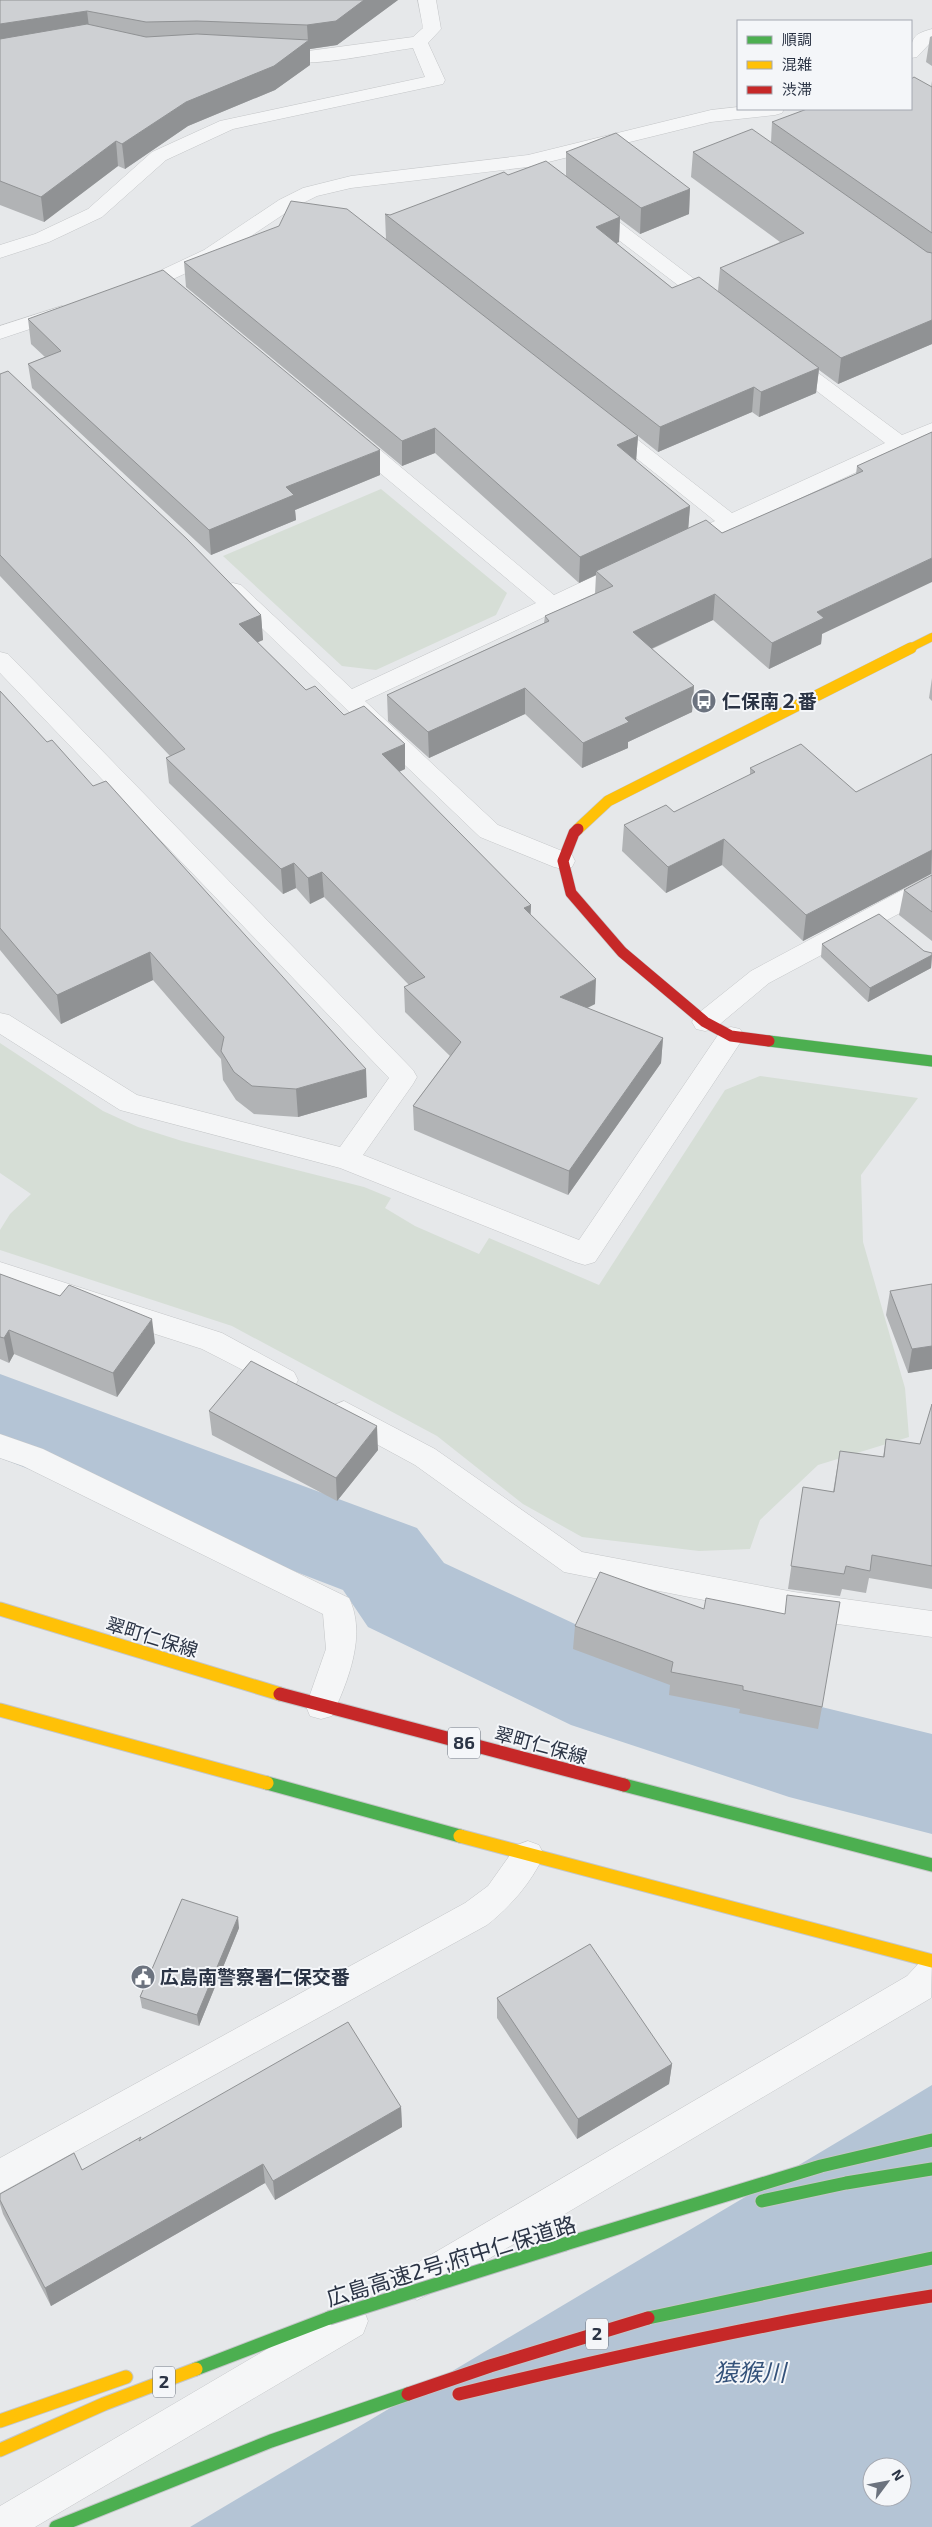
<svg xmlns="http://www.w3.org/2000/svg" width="932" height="2527" viewBox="0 0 932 2527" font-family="'Exo 2','Noto Sans JP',sans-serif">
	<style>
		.green { fill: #d6ded6 }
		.water { fill: #b4c4d5; fill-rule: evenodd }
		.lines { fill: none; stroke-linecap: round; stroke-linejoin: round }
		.river { fill: #b4c4d5; fill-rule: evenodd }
		.street-casing { stroke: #c4c6c8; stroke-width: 1 }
		.fast-far1-casing { stroke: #c4c6c8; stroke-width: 12 }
		.fast-casing { stroke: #c4c6c8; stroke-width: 15 }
		.slow-far2-casing { stroke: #c4c6c8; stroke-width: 9 }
		.slow-far1-casing { stroke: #c4c6c8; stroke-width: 12 }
		.slow-casing { stroke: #c4c6c8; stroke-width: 15 }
		.jam-far1-casing { stroke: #c4c6c8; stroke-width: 12 }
		.jam-casing { stroke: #c4c6c8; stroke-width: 15 }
		.street { fill: #f5f6f7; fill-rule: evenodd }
		.fast-far1 { stroke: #4caf50; stroke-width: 11 }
		.fast { stroke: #4caf50; stroke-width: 13 }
		.slow-far2 { stroke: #ffc107; stroke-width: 8 }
		.slow-far1 { stroke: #ffc107; stroke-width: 11 }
		.slow { stroke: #ffc107; stroke-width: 13 }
		.jam-far1 { stroke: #c62828; stroke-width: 11 }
		.jam { stroke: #c62828; stroke-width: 13 }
		.fast-bridge-casing { stroke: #b8bbbf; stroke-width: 15; stroke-linecap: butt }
		.fast-bridge { stroke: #4caf50; stroke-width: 13 }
		.wall { fill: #b1b3b5 }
		.shaded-wall { fill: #909294 }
		.building { fill: #ced0d3; stroke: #909294 }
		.labels { text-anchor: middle; stroke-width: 4; stroke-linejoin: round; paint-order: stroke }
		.shield { fill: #f4f6f9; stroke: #676e7b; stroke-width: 1 }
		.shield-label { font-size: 18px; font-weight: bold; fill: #2b3445 }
		.poi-label { font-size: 19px; font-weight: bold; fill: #2b3445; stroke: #f4f6f9; text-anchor: start }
		.street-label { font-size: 19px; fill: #2b3445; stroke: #f4f6f9 }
		.near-street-label { font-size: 22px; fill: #2b3445; stroke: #f4f6f9 }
		.near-water-label { font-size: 24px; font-style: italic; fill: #34527a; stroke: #f4f6f9 }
	</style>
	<rect width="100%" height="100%" fill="#e6e8ea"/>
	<path class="green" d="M381 489 507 593 496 615 376 670 342 666 223 556Z
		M0 1043 103 1111 138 1127 182 1141 364 1187 391 1198 385 1208 415 1226 479 1254 489 1238 599 1285 725 1090 760 1076 918 1098 861 1175 863 1242 905 1388 909 1437 818 1465 760 1520 750 1549 699 1551 582 1537 523 1504 437 1436 232 1326 0 1250V1230L10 1214 31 1194 0 1173Z"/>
	<path class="water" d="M932 2085V2527H190L856 2131ZM872 2467H902V2497H872Z"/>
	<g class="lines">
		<path class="river" d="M0 1374 417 1528 444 1563 635 1652 789 1699 932 1734V1834L789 1797 571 1725 368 1627 343 1590 0 1458Z"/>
		<defs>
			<path id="street" d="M418 0H436L441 29 428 43 445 80 443 84 233 129 166 160 102 217 49 242 0 258V245L35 234 88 209 152 152 220 121 425 77 413 48C368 54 310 70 266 59L263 55 266 51H308L413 37 423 28Z
				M932 29V41L917 57 911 58C911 39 912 34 932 29Z
				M738 107 784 109 782 113 775 115 711 122 528 167 351 188 317 196 293 208 218 258 167 282 134 293 127 291 124 287 127 283 153 274 204 250 279 200 303 188 351 176 528 155 711 110Z
				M590 203 597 205 722 300 725 304 722 308 715 310 708 308 583 213 580 209 583 205Z
				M62 306 69 308 72 312 69 316 0 339V326Z
				M787 353 794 355 902 435 932 423V437L691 549 683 551 675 549 672 544 675 539 715 521 601 430 597 426 601 422 608 420 615 422 732 513 885 443 780 363 777 359 780 355Z
				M352 432 360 433 554 595 620 564 628 562 636 564 639 569 636 574 365 701 498 825 572 855 575 861 572 867 563 869 554 867 480 837 222 590 225 585 233 583 241 585 352 689 536 603 344 443 341 438 344 433Z
				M0 652 8 654 413 1070 417 1077 413 1084 363 1155 579 1240 722 1029 731 1027 740 1029 744 1036 740 1043 595 1262 585 1265 575 1262 340 1168 120 1110 0 1034V1013L9 1015 137 1095 340 1147 389 1078 0 673Z
				M932 876V896L769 983 714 1029 705 1031 696 1029 692 1022 696 1015 751 971 923 879Z
				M0 1262 222 1333 294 1372 298 1380 294 1388 284 1391 202 1349 0 1284Z
				M344 1401 435 1449 582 1552 794 1592 932 1611V1637L794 1618 564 1572 415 1465 334 1421 330 1413 334 1405Z
				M0 1434 43 1449 349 1598C367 1635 348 1681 332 1716L321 1719 310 1716 306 1706 326 1649 323 1614 23 1466 0 1458Z
				M528 1841 539 1845 544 1855C531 1883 511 1906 487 1925L0 2193V2158L465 1903 488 1886 517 1845Z
				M932 1958 931 1998 429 2294 417 2300 405 2294 399 2282 405 2270 907 1976 920 1962Z
				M350 2303 363 2308 368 2321 363 2334 35 2527H0V2506L337 2308Z"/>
			<path id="fast-far1" d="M769 1041 932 1061"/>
			<path id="fast" d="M267 1783 460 1836
				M624 1785 932 1865
				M762 2201 846 2183 932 2169
				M565 2244 821 2166 932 2140
				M648 2318 932 2258
				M196 2369 329 2318
				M56 2527 271 2441 408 2394"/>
			<path id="slow-far2" d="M908 649 932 637"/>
			<path id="slow-far1" d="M578 829 608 801 911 648"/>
			<path id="slow" d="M0 1609 280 1694
				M0 1710 267 1783
				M460 1836 932 1961
				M0 2421 126 2377
				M0 2450 104 2404 196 2369"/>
			<path id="jam-far1" d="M578 829 574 833 563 861 571 893 622 952 705 1022 731 1036 769 1041"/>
			<path id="jam" d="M280 1694 624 1785
				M408 2394 490 2366 648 2318
				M459 2394C616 2356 773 2321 932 2296"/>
		</defs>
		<use href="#street" class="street-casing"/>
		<use href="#fast-far1" class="fast-far1-casing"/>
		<use href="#fast" class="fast-casing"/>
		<use href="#slow-far2" class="slow-far2-casing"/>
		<use href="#slow-far1" class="slow-far1-casing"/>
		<use href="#slow" class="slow-casing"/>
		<use href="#jam-far1" class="jam-far1-casing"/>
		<use href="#jam" class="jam-casing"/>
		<use href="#street" class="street"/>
		<use href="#fast-far1" class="fast-far1"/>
		<use href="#fast" class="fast"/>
		<use href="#slow-far2" class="slow-far2"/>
		<use href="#slow-far1" class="slow-far1"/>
		<use href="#slow" class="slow"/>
		<use href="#jam-far1" class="jam-far1"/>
		<use href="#jam" class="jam"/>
		<defs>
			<path id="fast-bridge" d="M329 2318 565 2244"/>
		</defs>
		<use href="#fast-bridge" class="fast-bridge-casing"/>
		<use href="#fast-bridge" class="fast-bridge"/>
	</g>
	<path class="wall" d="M0 0H398L337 45 310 49V65L275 90 188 126 125 169 118 166 44 222 0 205Z
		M932 36V66L926 62 930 37Z
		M932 81V344L838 384 819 370 816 393 759 417 752 412 658 452 638 436 636 461 690 506 688 528 722 533 856 474 857 466 932 432 822 634 821 644 769 669 713 620 652 649 694 686 692 712 628 742V748L582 768 525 714 429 758 388 721 387 695 544 623 545 616 595 594 596 575 579 583 435 453 402 466 186 287 184 262 386 239 385 214 390 215 508 175 566 176V152L690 189 689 214 640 234 620 219 619 242 616 243 672 288 718 291 720 268 780 242 691 177 693 152 771 142 772 122 911 109 931 87Z
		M28 319 380 475 295 510 296 520 211 555 32 388 28 364 45 357 31 344Z
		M0 374 261 615 263 640 257 642 306 690 344 715 405 744V769L399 772 531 905 530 914 595 1004 587 1008 663 1038 661 1063 568 1195 414 1130 413 1106 450 1056 405 1012 404 987 409 985 324 897 310 904 296 888 283 894 169 783 166 758 170 756 0 576Z
		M932 678V701L929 698Z
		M0 691 367 1097 298 1117 254 1114 236 1100 223 1080 221 1059 153 980 61 1024 0 950Z
		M932 754V875L931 874 803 941 722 865 666 893 622 851 624 825 674 812 750 775V768L856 792Z
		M932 875V941L899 915 904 890Z
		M822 944 924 951 932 955 931 968 868 1002 821 957Z
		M0 1274 155 1343 117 1397 14 1354 9 1363 0 1359Z
		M932 1284V1369L908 1373 886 1315 890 1291Z
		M932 1404V1589L869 1578 866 1593 842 1589 840 1596 788 1589 803 1487 833 1492 840 1451 883 1457 886 1439 920 1444Z
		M209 1411 378 1450 337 1501 212 1435Z
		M575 1626 822 1707 818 1729 739 1713 740 1709 669 1695 670 1685 573 1649Z
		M239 1928 199 2026 142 2008 140 1997Z
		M497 1998 672 2064 669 2084 577 2139 497 2018Z
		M401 2107 402 2127 275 2200 265 2183 51 2306 3 2214 0 2204V2194L82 2170 141 2140Z"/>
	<path class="shaded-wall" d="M364 0H398L337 45 310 49V65L275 90 188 126 125 169 122 144 186 102 308 41 307 25Z
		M87 11 90 35 0 49V24Z
		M116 141 118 166 44 222 41 197Z
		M690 189 689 214 640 234 641 208Z
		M620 217 619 242 595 252 596 227Z
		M932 320V344L838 384 841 358Z
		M819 368 816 393 759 417 761 392Z
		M754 387 752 412 658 452 660 427Z
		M435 428V453L402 466V441Z
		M638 436 636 461 617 445Z
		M380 450V475L295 510 296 520 211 555 209 530 286 487Z
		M690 506 688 532 596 571V575L579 583 580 557Z
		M932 558V582L822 634 821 644 769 669 772 643 817 612Z
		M715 594 713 620 631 658 633 632Z
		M261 615 263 640 241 650 239 624Z
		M694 686 692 712 628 742V748L582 768 583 743 625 718Z
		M525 688V714L429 758 428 732Z
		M405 744V769L383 779 382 754Z
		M724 839 722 865 666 893 668 867Z
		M932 850 931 874 803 941 806 915Z
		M294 863 296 888 283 894 281 869Z
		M322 872 324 897 310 904 308 878Z
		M531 905 530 930 524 908Z
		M150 952 153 980 61 1024 57 995Z
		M932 955 931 968 868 1002 870 988Z
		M596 979 595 1004 559 1022 560 997Z
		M663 1038 661 1063 568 1195 569 1171Z
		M366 1069 367 1097 298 1117 296 1089Z
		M152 1319 155 1343 117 1397 113 1373Z
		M9 1330 14 1354 9 1363 4 1338Z
		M932 1346V1369L908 1373 912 1349Z
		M377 1426 378 1450 337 1501 336 1478Z
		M238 1917 239 1928 199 2026 197 2015Z
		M672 2064 669 2084 577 2139 578 2119Z
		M401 2107 402 2127 275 2200 273 2181Z
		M263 2164 265 2183 51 2306 45 2288Z"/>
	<path class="building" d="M0 0H364L336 21 307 25 197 21 146 22 87 11 0 24Z
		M87 24 146 37 197 34 309 40 274 66 186 102 122 144 116 141 41 197 0 181V39Z
		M914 77 932 87V233L772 122 807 109H911V79Z
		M752 129 927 252 932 253V320L841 358 720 268 804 233 693 152Z
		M616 133 690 189 641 208 566 152Z
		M546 161 620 217 596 227 672 288 699 277 819 368 761 392 754 387 660 427 385 214 390 215 504 172 508 175Z
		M291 201 347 209 638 436 617 445 690 506 580 557 435 428 402 441 184 262 279 226Z
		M163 270 380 450 286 487 294 495 209 530 28 364 61 351 28 319Z
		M8 371 187 539 261 615 239 624 306 690 315 686 344 715 364 706 405 744 382 754 531 905 524 908 596 979 560 997 663 1038 569 1171 413 1106 461 1042 404 987 425 977 322 872 308 878 294 863 281 869 166 758 185 749 0 555V374Z
		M932 432V558L817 612 824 618 772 643 715 594 633 632 694 686 625 718 629 722 583 743 525 688 428 732 387 695 549 621 545 616 613 586 596 571 706 520 722 533 863 471 857 466Z
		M0 691 47 742 52 740 93 786 106 781 366 1069 296 1089 252 1086 234 1072 221 1051 224 1037 150 952 57 995 0 928Z
		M801 744 856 792 932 754V850L806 915 724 839 668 867 624 825 666 805 674 812 755 772 750 768Z
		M932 875V912L904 890Z
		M879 914 924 951 932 953V955L870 988 822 944Z
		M0 1274 60 1296 69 1285 152 1319 113 1373 9 1330 4 1338 0 1337Z
		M932 1284V1346L912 1349 890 1291Z
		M251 1361 377 1426 336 1478 209 1411Z
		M932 1404V1566L872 1555 870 1571 846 1566 844 1574 791 1566 803 1487 834 1492 840 1451 884 1457 886 1439 920 1444Z
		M600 1572 704 1609 706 1598 785 1614 787 1595 840 1602 822 1707 743 1690V1686L671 1672 673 1662 575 1626Z
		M182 1899 238 1917 197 2015 140 1997Z
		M590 1944 672 2064 578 2119 497 1998Z
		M348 2022 401 2107 273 2181 263 2164 45 2288 0 2200V2194L74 2153 82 2170 141 2137 139 2141Z"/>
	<defs>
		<symbol id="bus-disc" viewBox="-11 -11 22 22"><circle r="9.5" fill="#6c737f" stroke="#f4f6f9"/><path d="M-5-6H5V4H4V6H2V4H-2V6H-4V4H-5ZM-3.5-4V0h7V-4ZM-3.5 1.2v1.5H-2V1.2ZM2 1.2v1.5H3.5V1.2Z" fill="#fff"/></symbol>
		<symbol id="civic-disc" viewBox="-11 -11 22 22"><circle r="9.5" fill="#6c737f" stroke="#f4f6f9"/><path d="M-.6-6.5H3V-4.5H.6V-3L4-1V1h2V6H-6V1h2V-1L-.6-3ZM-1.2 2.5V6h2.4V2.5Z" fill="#fff"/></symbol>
	</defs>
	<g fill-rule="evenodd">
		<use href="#bus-disc" x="690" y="687" width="28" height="28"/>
		<use href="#civic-disc" x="129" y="1963" width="28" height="28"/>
	</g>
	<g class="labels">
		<g class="shield">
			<rect x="448" y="1727.5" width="32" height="31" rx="4"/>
			<rect x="586" y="2318.5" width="22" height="31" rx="4"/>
			<rect x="153" y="2366.5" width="22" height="31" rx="4"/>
		</g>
		<g class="shield-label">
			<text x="464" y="1749">86</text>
			<text x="597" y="2340">2</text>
			<text x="164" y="2388">2</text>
		</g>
		<g class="poi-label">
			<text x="722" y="708">仁保南２番</text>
			<text x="160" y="1984">広島南警察署仁保交番</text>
		</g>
		<g class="street-label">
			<text transform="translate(152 1637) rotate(17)" y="7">翠町仁保線</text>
			<text transform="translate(541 1745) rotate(15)" y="7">翠町仁保線</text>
		</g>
		<g class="near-street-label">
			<text transform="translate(451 2261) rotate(-17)" y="8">広島高速2号;府中仁保道路</text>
		</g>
		<g class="near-water-label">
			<text x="750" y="2381">猿猴川</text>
		</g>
	</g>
	<rect x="737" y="20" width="175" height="90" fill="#f4f6f9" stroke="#a4a8b1"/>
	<rect x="747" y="36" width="25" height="8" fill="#4caf50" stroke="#a4a8b1"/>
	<text x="782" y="45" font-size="15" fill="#2b3445">順調</text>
	<rect x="747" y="61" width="25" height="8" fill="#ffc107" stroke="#a4a8b1"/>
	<text x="782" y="70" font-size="15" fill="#2b3445">混雑</text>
	<rect x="747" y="86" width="25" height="8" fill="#c62828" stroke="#a4a8b1"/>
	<text x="782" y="95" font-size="15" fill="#2b3445">渋滞</text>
	<g transform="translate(887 2482) rotate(58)"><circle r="24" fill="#f4f6f9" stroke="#a4a8b1"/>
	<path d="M0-4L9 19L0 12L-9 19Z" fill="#6c737f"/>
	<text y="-8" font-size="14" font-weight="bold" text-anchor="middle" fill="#2b3445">N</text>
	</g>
</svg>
